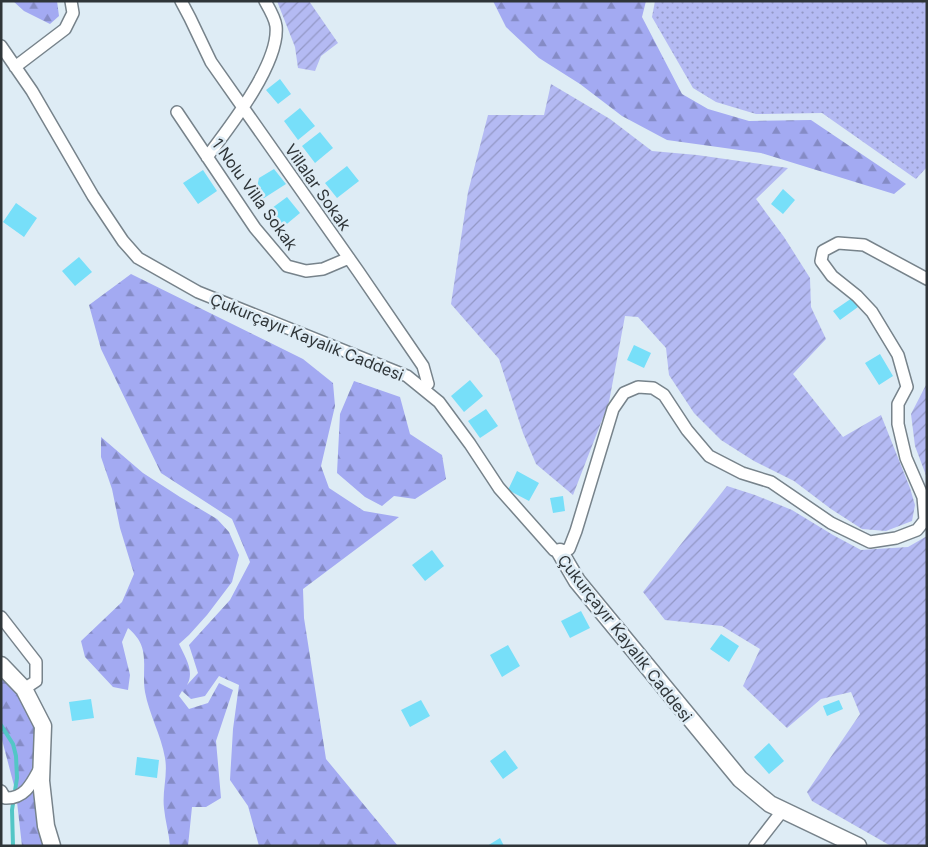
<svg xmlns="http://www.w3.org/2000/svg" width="928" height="847" viewBox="0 0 928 847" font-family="Inter,sans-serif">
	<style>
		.grass { fill: url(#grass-dots) }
		.forest { fill: url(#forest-firs) }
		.garden { fill: url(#garden-furrows) }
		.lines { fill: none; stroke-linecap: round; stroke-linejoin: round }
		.stream { stroke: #53c6c6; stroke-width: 4 }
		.building { fill: #77dff9 }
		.street-casing { stroke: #77838b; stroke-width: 14 }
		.secondary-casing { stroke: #77838b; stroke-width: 19 }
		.street { stroke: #fff; stroke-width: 11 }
		.secondary { stroke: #fff; stroke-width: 16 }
		.labels { text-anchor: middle; stroke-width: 5; stroke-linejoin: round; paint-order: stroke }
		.street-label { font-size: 16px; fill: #2f3538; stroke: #deecf5 }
	</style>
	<defs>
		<pattern id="grass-dots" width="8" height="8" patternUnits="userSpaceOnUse" patternTransform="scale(1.25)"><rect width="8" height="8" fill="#b4baf3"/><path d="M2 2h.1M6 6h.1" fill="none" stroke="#9398c6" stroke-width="1.8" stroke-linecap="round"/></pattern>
		<pattern id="forest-firs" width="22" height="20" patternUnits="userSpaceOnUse" patternTransform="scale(1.25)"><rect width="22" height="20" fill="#a3aaf2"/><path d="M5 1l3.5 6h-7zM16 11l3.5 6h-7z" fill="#858bc5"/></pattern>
		<pattern id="garden-furrows" width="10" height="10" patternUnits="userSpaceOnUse" patternTransform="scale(1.25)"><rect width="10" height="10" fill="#b4baf3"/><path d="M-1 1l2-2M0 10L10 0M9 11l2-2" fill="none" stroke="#9398c6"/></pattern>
	</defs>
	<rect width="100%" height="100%" fill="#deecf5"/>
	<path class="grass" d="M655 1H927V167L916 179 822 113 756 114 716 102 693 88 652 17Z"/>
	<path class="forest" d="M13 1H57L59 16 50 24 24 11Z
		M493 1H646L642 17 682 94 708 109 749 121 811 120 906 184 894 194 761 153 667 140 622 116 580 84 539 58 506 27Z
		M131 274 303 359 333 383 335 406 321 466 329 488 364 511 399 517 303 589 304 618 326 759 398 846H259L248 806 230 780 233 729 239 685 219 676 205 696 191 699 182 691 179 696 189 709 208 703 219 683 233 690 216 741 221 798 206 807H192L188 846H170C169 833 165 820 164 808 162 791 168 775 165 758 161 735 149 714 145 692 141 666 152 648 128 628L122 642 130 675 128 690 113 687 85 657 81 641 122 602 134 574 120 528 112 489 101 457V437L143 473 180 497 217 519 229 532 239 555 232 582 207 615 189 635 179 644C185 657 195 671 187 685L198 673 189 645 230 600 250 562 232 519 161 473 101 349 89 305Z
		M354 381 400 397 410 434 442 455 446 479 415 499 394 496 382 506 365 497 337 473 340 414Z
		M1 674 22 695 33 717 38 735 45 846H22L16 793 1 736Z"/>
	<path class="garden" d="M277 1H309L338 43 321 56 315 71 298 68 295 47Z
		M551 84 610 119 652 151 697 155 788 168 756 199 784 237 810 278 811 307 826 339 793 374 843 437 881 415 910 488 915 505 912 521 886 531 862 529 831 509 794 481 754 461 721 440 694 413 669 375 666 348 638 317 625 316 609 402 573 495 536 464 523 433 499 359 451 304 468 192 488 115H544Z
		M927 383V478L915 446 911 414Z
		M727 486 755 495 792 510 833 535 861 550 908 547 927 536V846H891L812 801 807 792 860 714 851 692 821 699 787 728 743 686 760 649 722 626 665 620 643 592Z"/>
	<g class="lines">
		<path class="stream" d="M1 725 13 744 16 756 17 778 12 810 13 846"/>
	</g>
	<path class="building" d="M280 79 291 94 278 104 266 90Z
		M300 108 315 126 298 140 284 121Z
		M320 132 333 148 315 163 302 146Z
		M347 166 359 181 337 198 325 183Z
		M274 169 286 184 261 200 255 193 261 187H257L259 178Z
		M203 170 217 191 198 204 183 183Z
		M783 189 795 200 783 214 771 204Z
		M287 197 300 213 282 228 268 211Z
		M16 203 37 218 24 237 3 222Z
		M79 257 92 272 75 286 62 271Z
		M852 298 858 307 840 320 833 311Z
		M634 345 651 353 644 368 627 360Z
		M880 354 893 376 879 385 865 363Z
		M470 380 483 396 464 412 451 396Z
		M486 409 498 426 480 438 468 421Z
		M517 471 539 483 529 501 508 490Z
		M563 496 565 511 553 513 550 498Z
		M432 550 444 566 425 581 412 565Z
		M581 611 590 628 570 638 561 621Z
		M721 634 739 646 729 662 710 649Z
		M508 645 520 666 502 677 490 655Z
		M91 699 94 718 72 721 69 702Z
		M421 700 430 716 410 727 401 710Z
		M839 700 843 709 827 716 823 706Z
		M769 743 784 761 769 774 754 757Z
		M505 750 518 768 503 779 490 761Z
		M137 757 159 760 157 778 135 775Z
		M500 838 504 846H487Z"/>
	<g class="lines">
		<defs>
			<path id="street" d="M181 1 190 18 211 62 358 271 423 366 428 384 423 388
				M1 46 32 91 93 196 123 241 138 258 198 292 407 376 439 402 470 444 499 488 554 550 560 552 569 549 576 531 613 409 624 393 638 387 653 388 664 395 687 430 709 456 742 473 771 482 831 523 870 542 896 538 917 530 925 520 923 497 906 458 898 424V404L907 387 898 355 872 312 857 296 832 276 821 261 823 251 838 243 864 245 927 279
				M15 67 65 29 73 13 71 1
				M177 112 255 228 287 266 306 271 323 269 349 258
				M207 157C229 128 280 63 276 26 275 18 269 8 265 1
				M1 617 36 662V681L24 689
				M1 791 5 798C25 799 32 783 40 768
				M755 846 783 810"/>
			<path id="secondary" d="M560 552 577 581 740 779 770 804 858 846
				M1 665 24 689 43 726 41 781 46 826 52 846"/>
		</defs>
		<use href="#street" class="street-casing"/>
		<use href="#secondary" class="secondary-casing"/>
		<use href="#street" class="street"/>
		<use href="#secondary" class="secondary"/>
	</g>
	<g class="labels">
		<g class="street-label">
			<text transform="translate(318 187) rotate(55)" y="6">Villalar Sokak</text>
			<text transform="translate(255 194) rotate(54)" y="6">1 Nolu Villa Sokak</text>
			<text transform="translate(307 337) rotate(22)" y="6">Çukurçayır Kayalık Caddesi</text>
			<text transform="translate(625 638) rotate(52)" y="6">Çukurçayır Kayalık Caddesi</text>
		</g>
	</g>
	<rect width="928" height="847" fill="none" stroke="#2f3538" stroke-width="5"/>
</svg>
